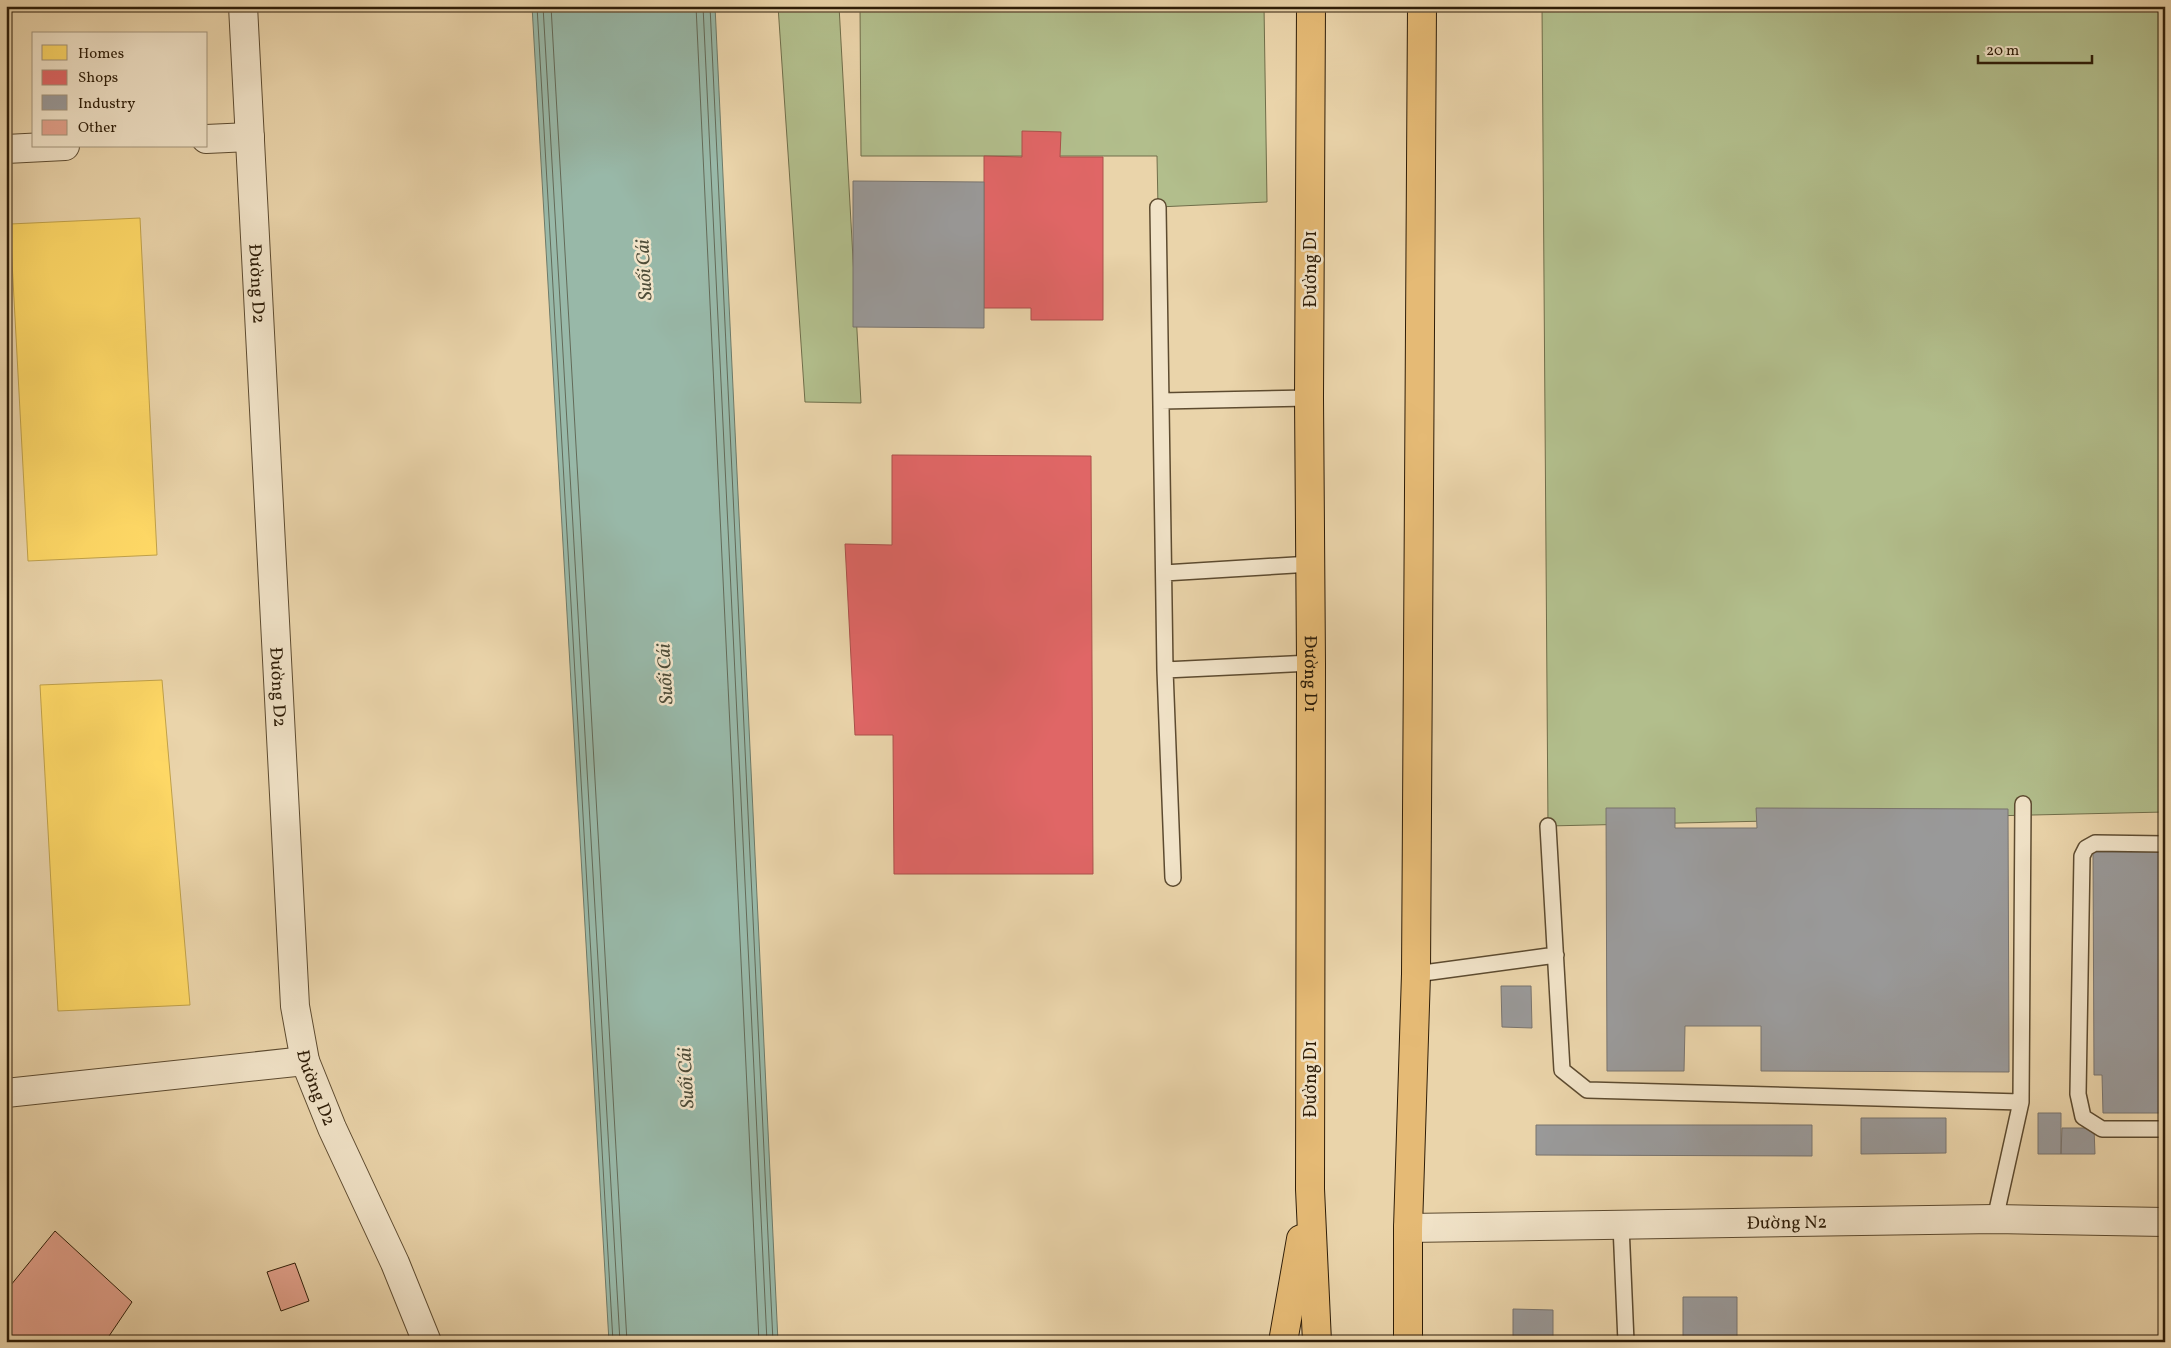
<svg xmlns="http://www.w3.org/2000/svg" width="2171" height="1348" viewBox="0 0 2171 1348" font-family="Vollkorn,serif">
	<style>
		.green { fill: #b2be8c; stroke: #706e4a }
		.water { fill: #98b8a8; stroke: #6e7a68 }
		.homes { fill: #ffd966; stroke: #c0a14a }
		.shops { fill: #e06666; stroke: #ab504a }
		.industry { fill: #999; stroke: #79746e }
		.lines { fill: none; stroke-linecap: round; stroke-linejoin: round }
		.shore { stroke: #636a58; stroke-width: 1 }
		.building { fill: #e3a18c; stroke: #2e1d08 }
		.lane-casing { stroke: #5d4b30; stroke-width: 18 }
		.street-casing { stroke: #5d4b30; stroke-width: 30 }
		.primary-casing { stroke: #2e1d08; stroke-width: 30 }
		.lane { stroke: #f1e3c8; stroke-width: 15 }
		.street { stroke: #f1e3c8; stroke-width: 28 }
		.primary { stroke: #e5ba75; stroke-width: 28 }
		.labels { text-anchor: middle; stroke-width: 5; stroke-linejoin: round; paint-order: stroke }
		.street-label { font-size: 18px; fill: #2e1d08; stroke: #f1e3c8 }
		.water-label { font-size: 19px; font-style: italic; fill: #4e4c38; stroke: #f1e3c8 }
	</style>
	<rect width="100%" height="100%" fill="#ead4aa"/>
	<filter id="stains"><feTurbulence type="fractalNoise" baseFrequency=".004" numOctaves="4"/><feColorMatrix values="0 0 0 0 .2 0 0 0 0 .09 0 0 0 0 .02 0 0 0 .5 -.17"/></filter>
	<radialGradient id="worn" r=".72"><stop offset=".6" stop-color="#630" stop-opacity="0"/><stop offset="1" stop-color="#630" stop-opacity=".3"/></radialGradient>
	<path class="green" d="M778 6H839L861 403 805 402Z
		M860 6H1264L1267 202 1158 207 1157 156H861Z
		M1542 6H2165V812L1548 826Z"/>
	<path class="water" d="M532 6H715L778 1342H609Z"/>
	<path class="homes" d="M140 218 157 555 28 561 10 224Z
		M162 680 190 1005 58 1011 40 685Z"/>
	<path class="shops" d="M1022 131 1061 132 1060 157H1103V320H1031V308H984V156L1022 157Z
		M892 455 1091 456 1093 874H894L893 735H855L845 544 892 545Z"/>
	<path class="industry" d="M853 181 984 182V328L853 327Z
		M1606 808H1675V828H1757L1756 808 2008 809 2009 1072 1761 1071V1026H1685L1684 1071H1607Z
		M2093 852H2165V1113H2103L2102 1075H2094Z
		M1501 986H1531L1532 1028 1502 1027Z
		M2038 1113H2061V1154H2038Z
		M1861 1118H1946V1153L1861 1154Z
		M1536 1125H1812V1156L1536 1155Z
		M2062 1128H2094L2095 1154H2061Z
		M1683 1297H1737V1342H1683Z
		M1513 1309 1553 1310V1342H1513Z"/>
	<g class="lines">
		<path class="shore" d="M537 6 613 1342
			M543 6 620 1342
			M551 6 627 1342
			M696 6 759 1342
			M703 6 767 1342
			M710 6 773 1342"/>
	</g>
	<path class="building" d="M55 1231 132 1302 105 1342H6V1291Z
		M295 1263 309 1301 281 1311 267 1272Z"/>
	<g class="lines">
		<defs>
			<path id="lane" d="M1158 207 1165 670 1173 878
				M1161 401 1309 398
				M1164 573 1311 564
				M1165 670 1311 663
				M1548 826 1562 1070 1587 1090 2021 1102
				M2165 844 2095 843 2086 848 2082 856 2078 1094 2083 1117 2102 1129H2165
				M1416 974 1556 955
				M1995 1219 2021 1102 2023 804
				M1621 1225 1626 1342"/>
			<g id="street">
				<path id="s1" d="M243 6 295 1006 305 1061 332 1128 395 1263 427 1342"/>
				<path d="M206 139 250 137"/>
				<path d="M6 149 65 146"/>
				<path d="M6 1093 305 1061"/>
				<path id="s2" d="M1408 1228 1995 1219 2165 1222"/>
			</g>
			<g id="primary">
				<path id="s3" d="M1311 6 1309 398 1311 663 1310 1189 1317 1342"/>
				<path d="M1283 1342 1301 1239"/>
				<path d="M1408 1342V1228L1416 974 1422 6"/>
			</g>
		</defs>
		<use href="#lane" class="lane-casing"/>
		<use href="#street" class="street-casing"/>
		<use href="#primary" class="primary-casing"/>
		<use href="#lane" class="lane"/>
		<use href="#street" class="street"/>
		<use href="#primary" class="primary"/>
	</g>
	<g class="labels">
		<g class="street-label">
			<text transform="translate(1310 269) rotate(-90)" y="6">Đường D1</text>
			<text dy="6" stroke="none"><textPath href="#s1" startOffset="278">Đường D2</textPath></text>
			<text dy="6" stroke="none"><textPath href="#s3" startOffset="668">Đường D1</textPath></text>
			<text dy="6" stroke="none"><textPath href="#s1" startOffset="682">Đường D2</textPath></text>
			<text transform="translate(1310 1079) rotate(-90)" y="6">Đường D1</text>
			<text dy="6" stroke="none"><textPath href="#s1" startOffset="1086">Đường D2</textPath></text>
			<text dy="6" stroke="none"><textPath href="#s2" startOffset="379">Đường N2</textPath></text>
		</g>
		<g class="water-label">
			<text transform="translate(643 270) rotate(-93)" y="7">Suối Cái</text>
			<text transform="translate(664 674) rotate(-93)" y="7">Suối Cái</text>
			<text transform="translate(685 1078) rotate(-93)" y="7">Suối Cái</text>
		</g>
	</g>
	<rect width="2171" height="1348" fill="none" stroke="#ead4aa" stroke-width="25"/>
	<rect x="8" y="8" width="2156" height="1333" fill="none" stroke="#2e1d08" stroke-width="2.5"/>
	<rect x="12" y="12" width="2146" height="1323" fill="none" stroke="#2e1d08"/>
	<rect x="32" y="32" width="175" height="115" fill="#f1e3c8" stroke="#a3947b"/>
	<rect x="42" y="45" width="25" height="15" fill="#ffd966" stroke="#a3947b"/>
	<text x="78" y="58" font-size="15" fill="#2e1d08">Homes</text>
	<rect x="42" y="70" width="25" height="15" fill="#e06666" stroke="#a3947b"/>
	<text x="78" y="82" font-size="15" fill="#2e1d08">Shops</text>
	<rect x="42" y="95" width="25" height="15" fill="#999999" stroke="#a3947b"/>
	<text x="78" y="108" font-size="15" fill="#2e1d08">Industry</text>
	<rect x="42" y="120" width="25" height="15" fill="#e3a18c" stroke="#a3947b"/>
	<text x="78" y="132" font-size="15" fill="#2e1d08">Other</text>
	<path d="M1978 55v8h114v-8" fill="none" stroke="#2e1d08" stroke-width="2.5"/>
	<text x="1986" y="55" font-size="15" fill="#2e1d08" stroke="#f1e3c8" stroke-width="4" paint-order="stroke">20 m</text>
	<rect width="100%" height="100%" filter="url(#stains)"/>
	<rect width="100%" height="100%" fill="url(#worn)"/>
</svg>
